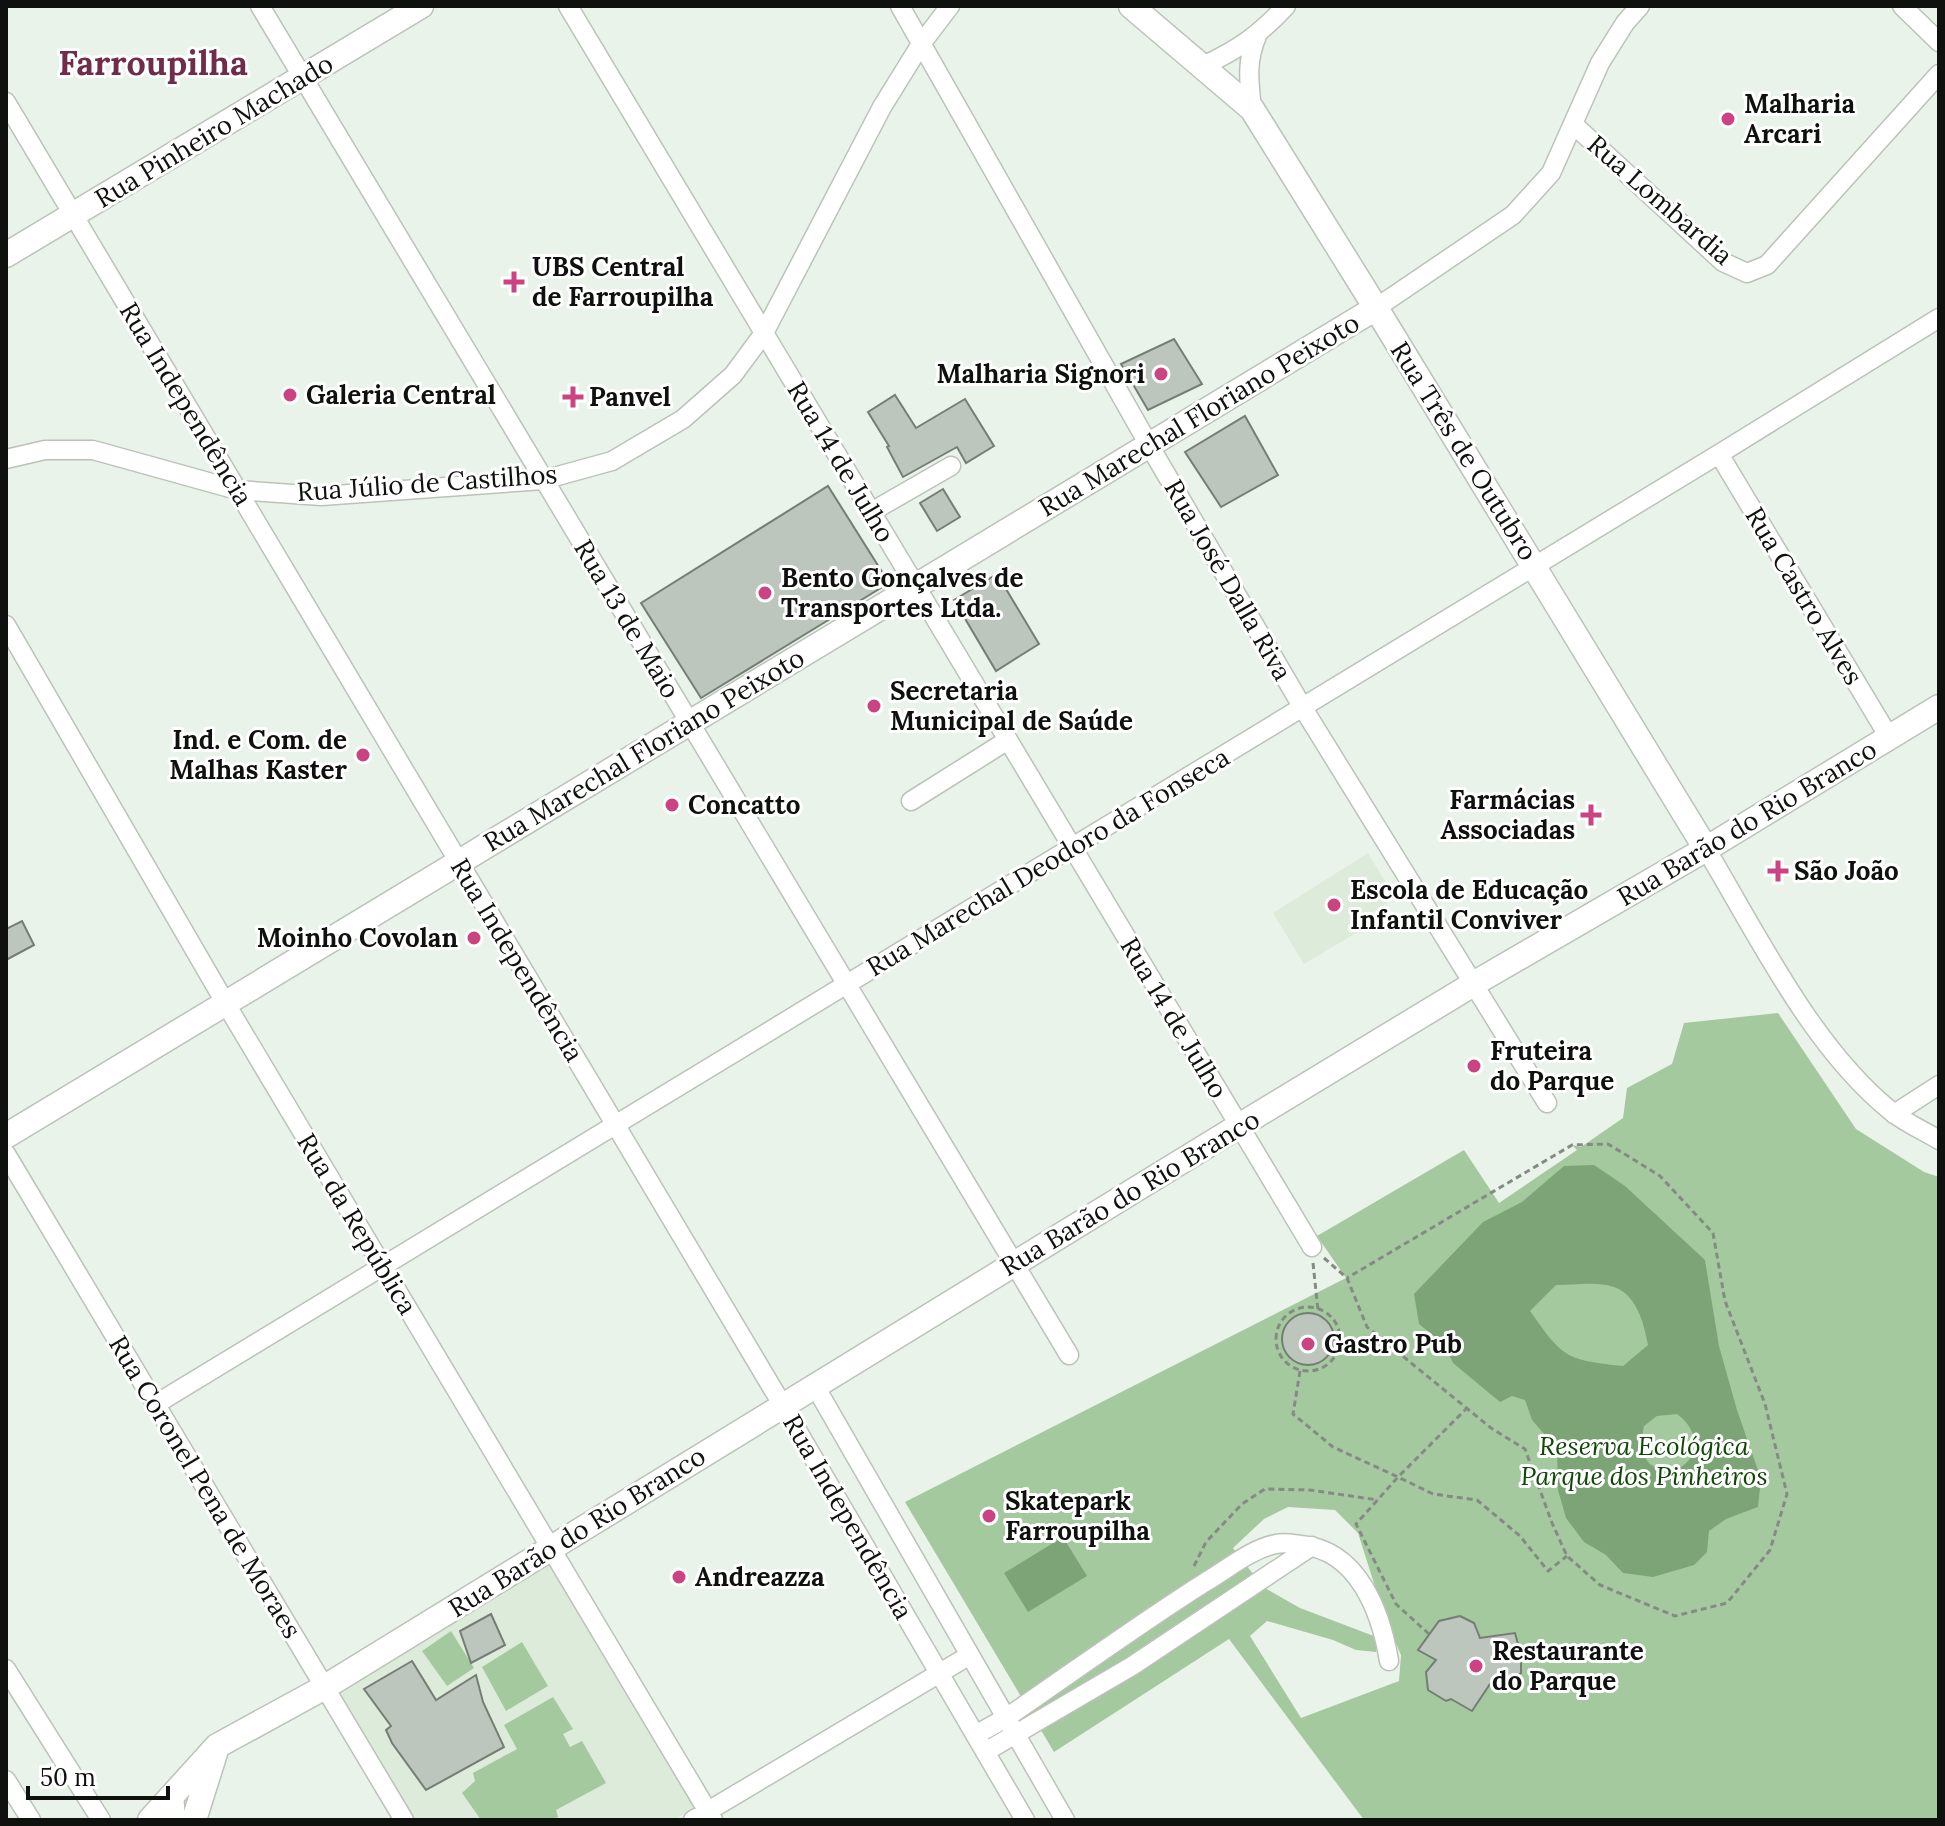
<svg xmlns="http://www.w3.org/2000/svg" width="1945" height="1826" viewBox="0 0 1945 1826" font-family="Lora,serif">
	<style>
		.built { fill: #ddebda }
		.green { fill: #a4c99e; fill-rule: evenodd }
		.water { fill: #7da476; fill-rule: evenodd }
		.building { fill: #bdc6bc; stroke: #757d74; stroke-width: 2 }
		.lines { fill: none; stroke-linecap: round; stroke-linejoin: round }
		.minor-casing { stroke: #bbc3b9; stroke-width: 21 }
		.major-casing { stroke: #bbc3b9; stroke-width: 27 }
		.path { stroke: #858b84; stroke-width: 3; stroke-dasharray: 6 4; stroke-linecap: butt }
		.minor { stroke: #fff; stroke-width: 18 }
		.major { stroke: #fff; stroke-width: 24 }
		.poi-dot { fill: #cb4380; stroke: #fff; stroke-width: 3 }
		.labels { text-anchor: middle; stroke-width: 6; stroke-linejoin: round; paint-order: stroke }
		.poi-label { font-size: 26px; font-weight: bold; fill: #0e110d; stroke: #fff; text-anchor: start }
		.street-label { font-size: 26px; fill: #0e110d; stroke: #fff }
		.park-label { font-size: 26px; font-style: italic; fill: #114808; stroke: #fff }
		.district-label { font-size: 34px; font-weight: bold; fill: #702d49; stroke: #fff }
	</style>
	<rect width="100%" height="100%" fill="#eaf3e9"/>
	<path class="built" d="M1368 853 1395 898 1362 919 1366 927 1304 964 1273 913Z
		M547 1556 696 1807 674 1820H409L333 1688Z"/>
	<path class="green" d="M1778 1013 1856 1129 1924 1172 1939 1177V1820H1364L1229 1639 1054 1752 905 1502 1346 1278 1317 1236 1464 1150 1499 1203 1577 1150 1572 1145 1581 1147 1623 1118 1627 1088 1672 1064 1684 1023ZM1288 1507 1335 1510 1358 1533 1386 1621 1401 1655 1399 1681 1301 1718 1250 1636 1267 1621 1333 1640 1356 1650 1376 1652 1379 1638 1300 1608 1263 1587 1233 1548 1264 1519Z
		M451 1631 474 1668 447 1686 422 1651Z
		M522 1642 548 1686 506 1711 482 1667Z
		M553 1697 573 1729 563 1734 570 1747 582 1741 606 1783 556 1810 558 1817 553 1820H481L462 1793 475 1781 473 1773 517 1749 504 1725Z"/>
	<path class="water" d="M1594 1165 1625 1186 1705 1260 1719 1346 1737 1410 1761 1479 1758 1507 1726 1519 1709 1531 1707 1552 1694 1565 1653 1577 1623 1573 1606 1555 1584 1542 1566 1518 1558 1490 1557 1449 1532 1420 1525 1400 1512 1396 1500 1402 1453 1363 1445 1345 1419 1324 1414 1294 1483 1222 1522 1202 1564 1166ZM1556 1285C1573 1285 1598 1281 1614 1287 1637 1295 1644 1324 1648 1345L1623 1366C1566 1360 1563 1358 1530 1311ZM1677 1414C1716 1443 1681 1487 1650 1464 1646 1460 1642 1452 1640 1448L1644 1426 1657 1416Z
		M1063 1537 1087 1576 1028 1612 1004 1573Z"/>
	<path class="building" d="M1174 339 1202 384 1148 410 1121 364Z
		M895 395 916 428 965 399 994 446 966 463 957 447 903 477 887 447 889 446 868 412Z
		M1245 416 1278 475 1221 507 1185 452Z
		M828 486 889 583 701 698 641 603Z
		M943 489 960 517 937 531 920 503Z
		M997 574 1039 644 996 671 954 600Z
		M22 921 34 945 6 960V929Z
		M1282 1339a26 26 0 1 1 52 0a26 26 0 1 1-52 0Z
		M491 1614 505 1645 471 1663 460 1631Z
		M1460 1616 1474 1623 1480 1638 1515 1633 1521 1655V1673L1512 1680 1490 1684 1472 1711 1451 1699 1446 1701 1428 1690 1426 1672 1436 1660 1418 1650 1439 1621Z
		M412 1661 436 1700 476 1675 483 1702 504 1747 426 1790 392 1743 386 1730 391 1726 364 1689Z"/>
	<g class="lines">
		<defs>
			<path id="minor" d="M260 6 1069 1355
				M568 6 1312 1247
				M900 6 1149 445 1303 708 1547 1103
				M1902 6 1939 42
				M1203 66C1239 49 1259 35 1286 6
				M6 102 783 1406 1025 1820
				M1252 109C1249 82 1246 61 1257 36
				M1574 125 1723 262 1747 273 1767 265 1939 74
				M1376 308 1513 215 1551 173 1600 63 1625 23 1640 6
				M1719 454 1889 737
				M6 459 45 450H93L237 490 321 496 543 480 612 461 683 419 733 375 764 333 882 107 921 44 950 6
				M871 512 951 466
				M6 625 226 1004 713 1820
				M911 801 1008 740
				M1706 849C1759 937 1812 1048 1892 1112 1906 1123 1924 1131 1939 1140
				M1894 1114 1939 1085
				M6 1154 404 1820
				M815 1386 1065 1820
				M156 1404 1719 454 1939 318
				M6 1669 101 1820
				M975 1735 1006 1718C1073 1672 1139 1624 1207 1581 1229 1568 1251 1549 1276 1544 1284 1542 1293 1544 1301 1545 1358 1550 1381 1612 1389 1661
				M985 1752 1132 1666 1312 1546
				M6 1780 31 1820
				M174 1793 176 1820
				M693 1820 970 1655"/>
			<path id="major" d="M1131 6 1252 109 1376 308 1706 849
				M6 255 421 6
				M6 1136 1376 308
				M150 1820 217 1746 325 1687 1239 1126 1475 983 1706 849 1939 707
				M194 1820 216 1750"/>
		</defs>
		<use href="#minor" class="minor-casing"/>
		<use href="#major" class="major-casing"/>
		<path class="path" d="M1324 1258 1347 1278 1367 1327 1491 1428 1525 1449 1552 1523 1567 1556 1600 1585 1675 1616 1727 1603 1770 1550 1787 1494 1765 1404 1725 1301 1713 1233 1660 1176 1636 1161 1608 1144 1572 1145 1347 1278
			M1313 1263 1318 1310
			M1276 1339a32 32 0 1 1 64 0a32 32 0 1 1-64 0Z
			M1300 1371 1293 1414 1333 1447 1398 1477 1467 1408
			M1194 1566 1206 1542 1242 1504 1265 1489 1310 1490 1378 1500
			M1429 1634 1396 1604 1356 1524 1398 1477 1433 1494 1477 1500 1520 1536 1548 1571 1567 1556"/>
		<use href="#minor" class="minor"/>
		<use href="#major" class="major"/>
	</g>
	<g class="poi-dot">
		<circle cx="1728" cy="119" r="8"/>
		<path d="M510 270h8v8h8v8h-8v8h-8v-8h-8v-8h8z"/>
		<circle cx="1161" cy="374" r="8"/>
		<circle cx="290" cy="395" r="8"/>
		<path d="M569 385h8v8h8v8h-8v8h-8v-8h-8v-8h8z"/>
		<circle cx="765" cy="593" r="8"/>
		<circle cx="874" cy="706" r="8"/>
		<circle cx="363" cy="755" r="8"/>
		<circle cx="672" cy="805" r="8"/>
		<path d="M1587 803h8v8h8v8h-8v8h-8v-8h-8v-8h8z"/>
		<path d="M1774 859h8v8h8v8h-8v8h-8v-8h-8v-8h8z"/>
		<circle cx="1334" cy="905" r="8"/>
		<circle cx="474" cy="938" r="8"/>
		<circle cx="1474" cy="1066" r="8"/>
		<circle cx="1308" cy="1344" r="8"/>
		<circle cx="989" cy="1516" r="8"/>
		<circle cx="679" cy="1577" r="8"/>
		<circle cx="1476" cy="1666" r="8"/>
	</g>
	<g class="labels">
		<g class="poi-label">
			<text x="1744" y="113">Malharia<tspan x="1744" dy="30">Arcari</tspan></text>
			<text x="532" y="276">UBS Central<tspan x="532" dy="30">de Farroupilha</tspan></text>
			<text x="1145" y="383" text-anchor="end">Malharia Signori</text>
			<text x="306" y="404">Galeria Central</text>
			<text x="589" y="406">Panvel</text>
			<text x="781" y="587">Bento Gonçalves de<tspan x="781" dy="30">Transportes Ltda.</tspan></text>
			<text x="890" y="700">Secretaria<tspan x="890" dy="30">Municipal de Saúde</tspan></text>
			<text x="347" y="749" text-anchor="end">Ind. e Com. de<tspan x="347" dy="30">Malhas Kaster</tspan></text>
			<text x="1575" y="809" text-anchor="end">Farmácias<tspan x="1575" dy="30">Associadas</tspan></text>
			<text x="688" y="814">Concatto</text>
			<text x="1794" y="880">São João</text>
			<text x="1350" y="899">Escola de Educação<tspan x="1350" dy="30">Infantil Conviver</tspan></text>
			<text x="458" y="947" text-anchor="end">Moinho Covolan</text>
			<text x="1490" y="1060">Fruteira<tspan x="1490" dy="30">do Parque</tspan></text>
			<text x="1324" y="1353">Gastro Pub</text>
			<text x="1005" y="1510">Skatepark<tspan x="1005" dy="30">Farroupilha</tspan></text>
			<text x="695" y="1586">Andreazza</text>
			<text x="1492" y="1660">Restaurante<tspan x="1492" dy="30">do Parque</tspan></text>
		</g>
		<g class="street-label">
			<text transform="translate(214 131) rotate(-31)" y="9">Rua Pinheiro Machado</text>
			<text transform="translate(1660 200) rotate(41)" y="9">Rua Lombardia</text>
			<text transform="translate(186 404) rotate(59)" y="9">Rua Independência</text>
			<text transform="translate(1199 415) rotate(-31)" y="9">Rua Marechal Floriano Peixoto</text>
			<text transform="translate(1464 451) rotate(58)" y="9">Rua Três de Outubro</text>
			<text transform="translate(841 462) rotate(59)" y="9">Rua 14 de Julho</text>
			<text transform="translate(427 483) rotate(-4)" y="9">Rua Júlio de Castilhos</text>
			<text transform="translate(1228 580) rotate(60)" y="9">Rua José Dalla Riva</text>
			<text transform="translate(1804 596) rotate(59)" y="9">Rua Castro Alves</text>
			<text transform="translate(627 619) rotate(59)" y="9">Rua 13 de Maio</text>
			<text transform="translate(644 750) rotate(-31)" y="9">Rua Marechal Floriano Peixoto</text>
			<text transform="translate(1747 823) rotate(-31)" y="9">Rua Barão do Rio Branco</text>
			<text transform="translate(1048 862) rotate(-31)" y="9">Rua Marechal Deodoro da Fonseca</text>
			<text transform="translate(517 960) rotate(59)" y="9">Rua Independência</text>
			<text transform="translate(1174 1018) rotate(59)" y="9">Rua 14 de Julho</text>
			<text transform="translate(1130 1193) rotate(-31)" y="9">Rua Barão do Rio Branco</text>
			<text transform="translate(357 1224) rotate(59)" y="9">Rua da República</text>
			<text transform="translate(205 1487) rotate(59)" y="9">Rua Coronel Pena de Moraes</text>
			<text transform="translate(848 1517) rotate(60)" y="9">Rua Independência</text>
			<text transform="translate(577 1532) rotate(-32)" y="9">Rua Barão do Rio Branco</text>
		</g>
		<g class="park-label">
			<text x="1644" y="1455">Reserva Ecológica<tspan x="1644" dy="30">Parque dos Pinheiros</tspan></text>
		</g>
		<g class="district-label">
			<text x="153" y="75">Farroupilha</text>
		</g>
	</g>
	<rect width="1945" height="1826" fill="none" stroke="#0e110d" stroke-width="16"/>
	<path d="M28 1786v12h140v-12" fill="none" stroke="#0e110d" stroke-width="4"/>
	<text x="40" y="1786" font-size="24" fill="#0e110d" stroke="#ffffff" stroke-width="6" paint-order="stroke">50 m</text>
</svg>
